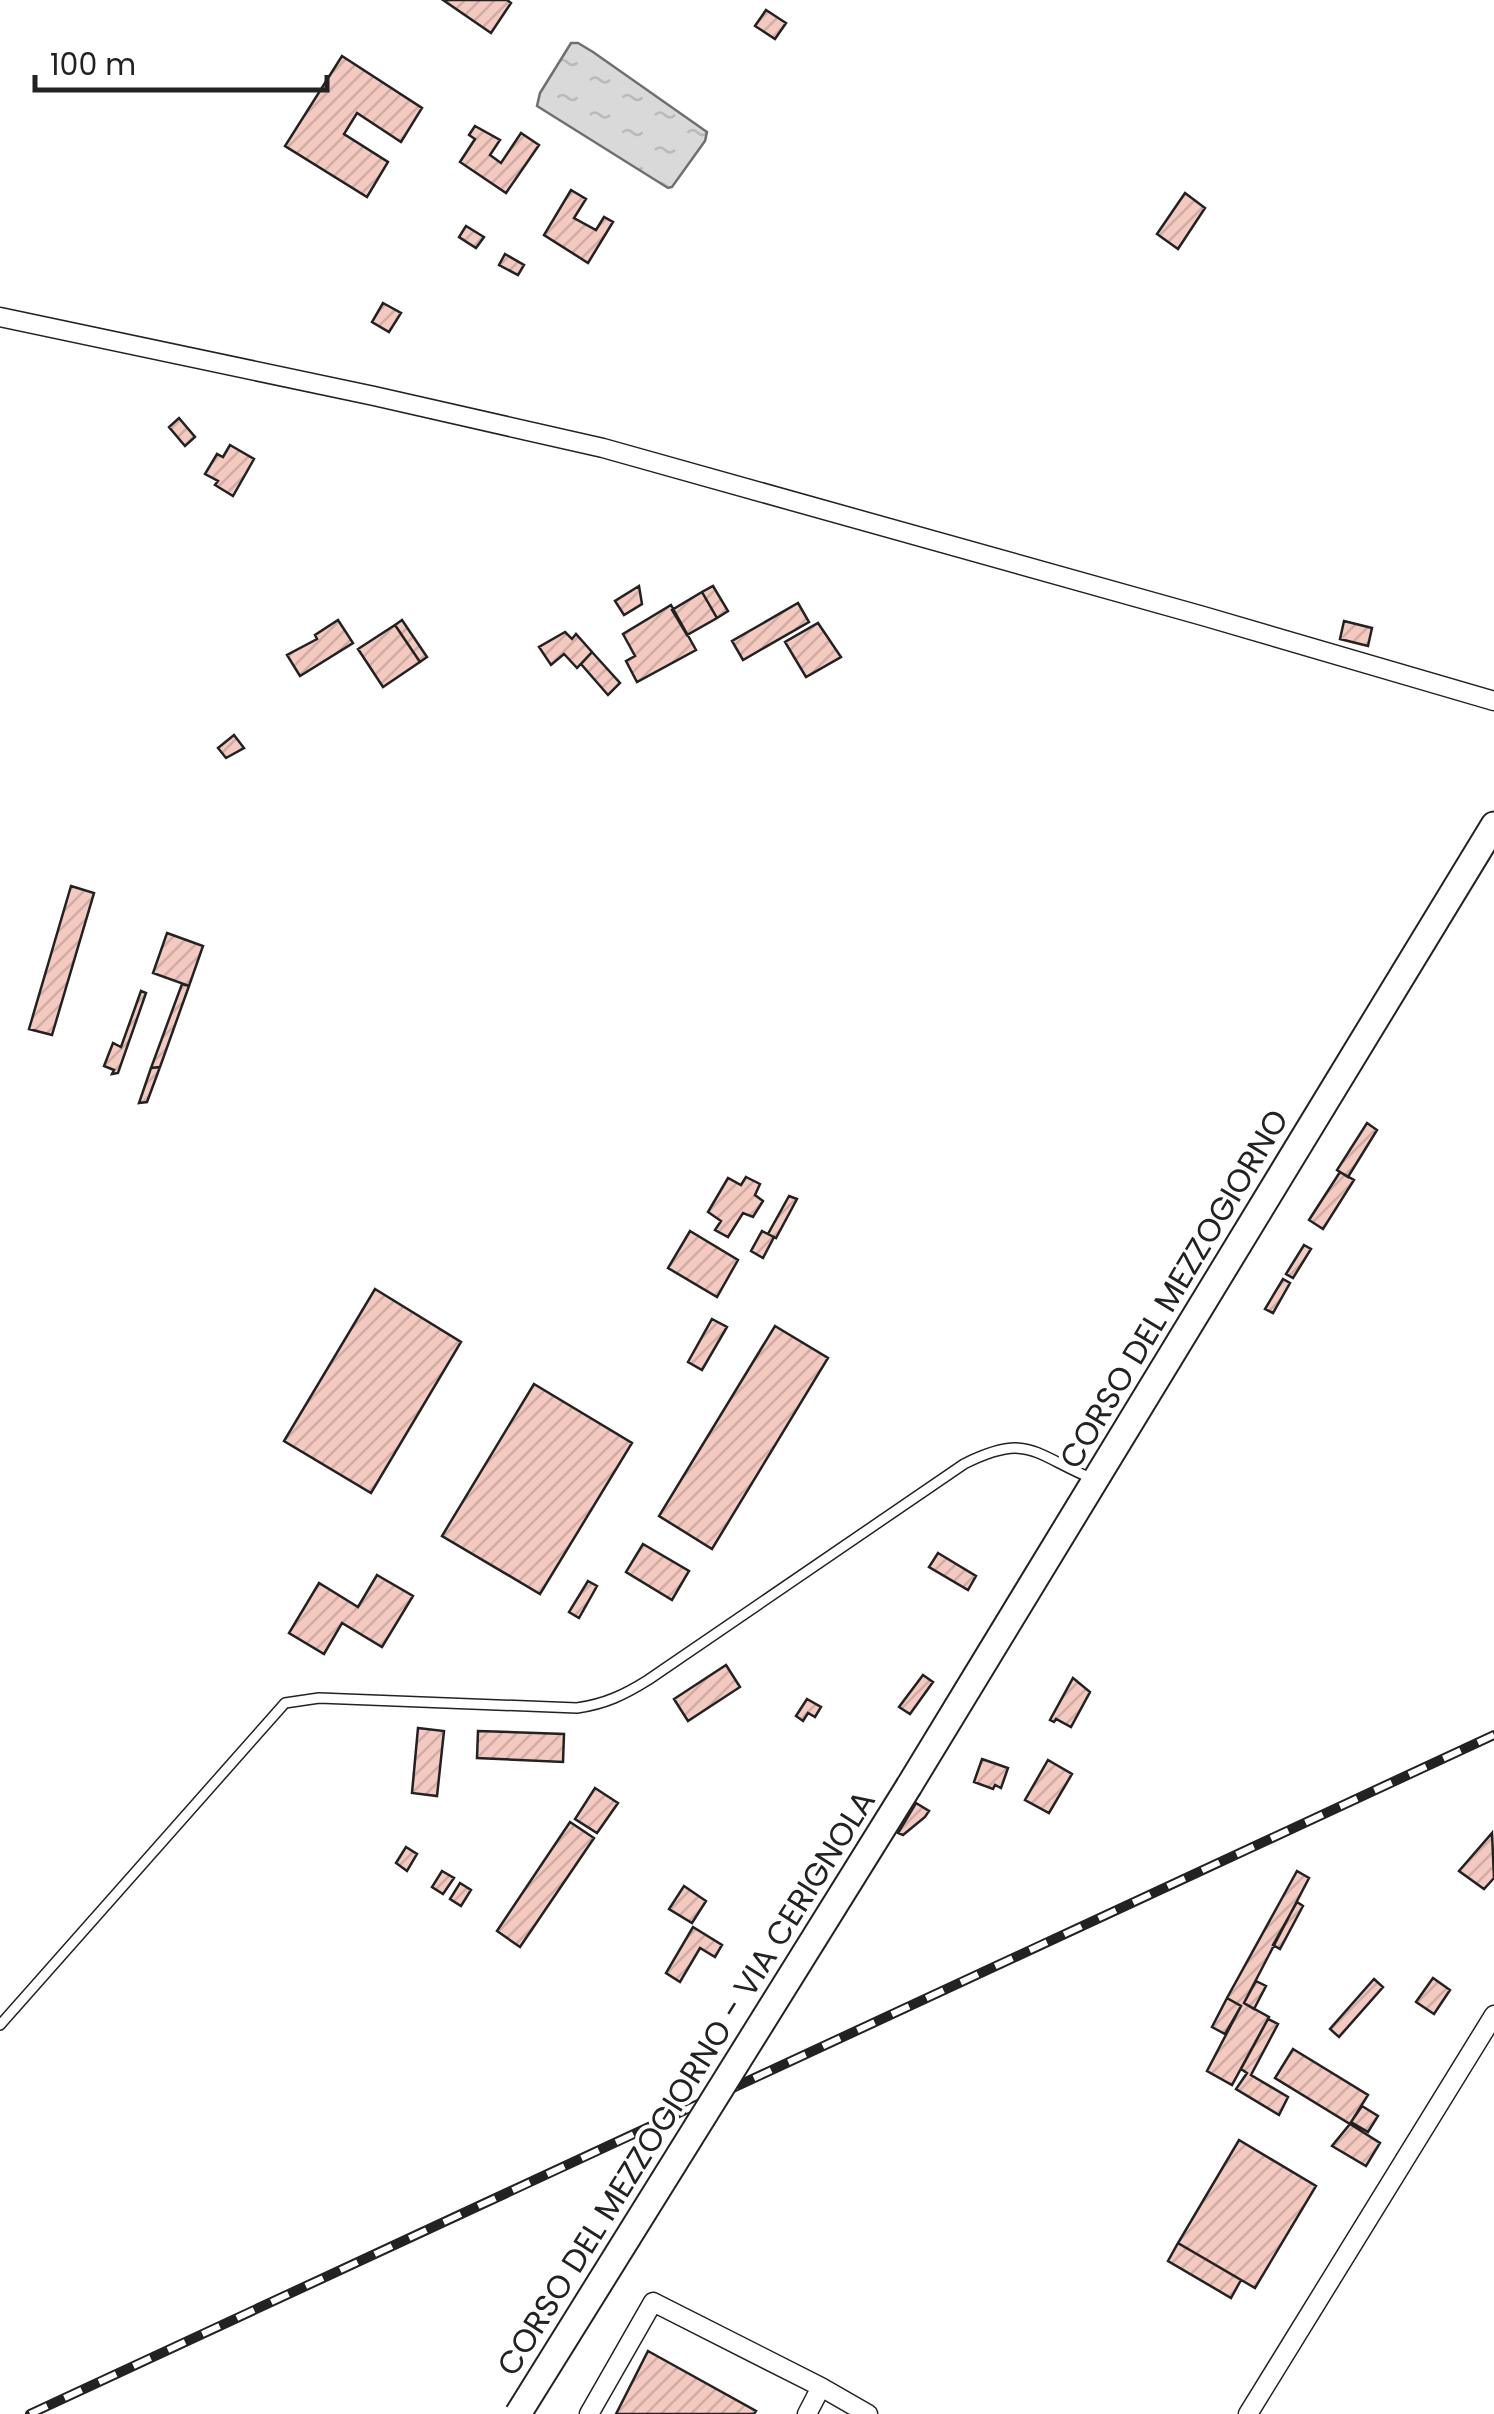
<svg xmlns="http://www.w3.org/2000/svg" width="1494" height="2414" viewBox="0 0 1494 2414" font-family="Poppins,sans-serif">
	<style>
		.water { fill: url(#water-ripples); stroke: #6f6f6f; stroke-width: 2.5 }
		.building { fill: url(#building-hatch); stroke: #222; stroke-width: 2.5 }
		.lines { fill: none; stroke-linecap: round; stroke-linejoin: round }
		.service-casing { stroke: #222; stroke-width: 12 }
		.minor-casing { stroke: #222; stroke-width: 21 }
		.secondary-casing { stroke: #222; stroke-width: 29 }
		.service { stroke: #fff; stroke-width: 9 }
		.minor { stroke: #fff; stroke-width: 18 }
		.secondary { stroke: #fff; stroke-width: 25 }
		.rail-casing { stroke: #222; stroke-width: 10 }
		.rail { stroke: #fff; stroke-width: 6; stroke-dasharray: 19; stroke-linecap: butt }
		.secondary-bridge-casing { stroke: #222; stroke-width: 29; stroke-linecap: butt }
		.secondary-bridge { stroke: #fff; stroke-width: 25 }
		.labels { text-anchor: middle; stroke-width: 8; stroke-linejoin: round; paint-order: stroke }
		.street-label { font-size: 32px; fill: #222; stroke: #fff }
	</style>
	<defs>
		<pattern id="water-ripples" width="26" height="14" patternUnits="userSpaceOnUse" patternTransform="scale(2.5)"><rect width="26" height="14" fill="#d9d9d9"/><path d="M2 4q2-2 4 0t4 0M15 11q2-2 4 0t4 0" fill="none" stroke="#bababa"/></pattern>
		<pattern id="building-hatch" width="6" height="6" patternUnits="userSpaceOnUse" patternTransform="scale(2.5)"><rect width="6" height="6" fill="#f3c9c0"/><path d="M-1 1l2-2M0 6l6-6M5 7l2-2" fill="none" stroke="#d0aca5"/></pattern>
	</defs>
	<rect width="100%" height="100%" fill="#fff"/>
	<path class="water" d="M571 43H578L593 52 707 132 705 141 672 187 668 188 537 106 540 93Z"/>
	<path class="building" d="M443 0H507L511 3 491 33Z
		M766 10 786 23 775 39 755 26Z
		M342 56 422 108 401 142 357 113 344 134 388 162 367 197 285 146Z
		M475 126 500 140 490 155 501 163 521 133 539 145 506 193 460 162 475 139 469 135Z
		M571 190 586 199 574 218 596 230 604 217 613 222 588 263 544 235Z
		M1185 193 1205 208 1178 249 1157 234Z
		M466 226 484 237 476 248 459 237Z
		M505 254 524 265 518 275 499 265Z
		M383 303 401 313 389 332 372 322Z
		M179 418 195 437 185 446 169 427Z
		M230 445 254 459 233 496 215 485 218 481 205 474 217 454 223 457Z
		M639 586 642 604 624 615 615 601Z
		M713 586 728 611 717 618 702 592Z
		M702 592 717 618 687 635 672 610Z
		M798 603 809 622 743 660 732 641Z
		M671 605 696 650 637 682 626 661 635 656 623 634Z
		M338 620 353 643 300 676 287 655 317 639 315 635Z
		M402 620 427 657 420 662 395 625Z
		M1344 621 1372 628 1368 646 1340 639Z
		M818 623 841 657 806 677 785 642Z
		M395 625 420 662 383 687 358 649Z
		M565 632 572 639 576 634 592 652 577 668 564 654 551 665 539 647Z
		M592 652 620 683 608 695 581 664Z
		M234 735 244 748 226 758 218 748Z
		M71 886 94 893 52 1035 29 1029Z
		M167 933 203 946 189 986 153 973Z
		M182 984 189 986 160 1067 151 1068Z
		M141 991 146 993 118 1073 112 1074 114 1070 104 1066 113 1043 121 1047Z
		M160 1067 147 1102 139 1103 151 1068Z
		M1367 1123 1377 1130 1348 1177 1337 1170Z
		M1340 1172 1354 1180 1323 1229 1309 1220Z
		M746 1177 760 1184 755 1195 763 1201 753 1217 743 1213 728 1237 715 1230 721 1221 708 1212 728 1178 741 1185Z
		M789 1196 797 1199 776 1238 768 1234Z
		M690 1231 738 1260 717 1297 668 1268Z
		M762 1231 774 1237 763 1258 751 1251Z
		M1304 1245 1311 1249 1293 1278 1286 1274Z
		M1283 1279 1290 1283 1273 1313 1265 1309Z
		M375 1289 461 1342 371 1493 284 1441Z
		M712 1319 727 1327 702 1370 688 1362Z
		M775 1326 828 1358 712 1549 659 1516Z
		M534 1384 632 1443 540 1594 442 1536Z
		M643 1544 689 1571 672 1600 626 1572Z
		M938 1553 976 1576 968 1590 929 1567Z
		M377 1575 413 1596 382 1647 342 1623 324 1654 289 1633 319 1583 358 1607Z
		M588 1581 597 1586 579 1618 569 1612Z
		M726 1665 740 1687 688 1721 674 1699Z
		M923 1675 933 1682 910 1714 899 1707Z
		M1073 1678 1090 1692 1071 1727 1056 1719 1054 1722 1050 1720Z
		M807 1699 821 1707 815 1717 808 1713 803 1721 796 1716Z
		M418 1728 444 1731 437 1796 412 1793Z
		M478 1731 564 1734 563 1762 477 1758Z
		M982 1759 1008 1768 1001 1788 995 1785 993 1789 974 1782Z
		M1048 1760 1072 1774 1049 1813 1025 1800Z
		M595 1788 618 1803 597 1833 575 1819Z
		M916 1803 929 1811 925 1817 903 1835 898 1833Z
		M570 1822 594 1838 520 1947 497 1931Z
		M1492 1833 1494 1878 1484 1889 1459 1871Z
		M406 1847 417 1854 407 1871 396 1863Z
		M442 1871 454 1878 443 1894 432 1887Z
		M1297 1871 1309 1878 1244 2003 1269 2017 1232 2085 1207 2071 1241 2006 1227 1998Z
		M460 1883 471 1890 461 1906 450 1899Z
		M684 1886 706 1901 692 1923 669 1909Z
		M1297 1902 1303 1906 1280 1949 1273 1945Z
		M693 1927 722 1945 715 1957 700 1948 680 1982 666 1973Z
		M1433 1978 1450 1990 1434 2014 1416 2002Z
		M1374 1979 1383 1987 1339 2037 1330 2029Z
		M1256 1981 1266 1986 1254 2009 1244 2003Z
		M1227 1998 1241 2006 1225 2034 1212 2027Z
		M1268 2019 1278 2024 1251 2075 1288 2097 1279 2115 1236 2089 1247 2073 1241 2069Z
		M1293 2049 1368 2095 1350 2124 1275 2078Z
		M1362 2106 1378 2116 1368 2132 1351 2122Z
		M1350 2124 1380 2143 1366 2166 1332 2146Z
		M1239 2140 1316 2186 1255 2288 1178 2243Z
		M1178 2243 1241 2280 1231 2298 1168 2261Z
		M648 2351 756 2411 754 2414H616Z"/>
	<g class="lines">
		<defs>
			<path id="service" d="M0 2025 285 1703 319 1698 577 1708C605 1704 624 1695 648 1680L964 1464C1028 1432 1033 1454 1093 1479"/>
			<path id="minor" d="M0 317 374 396 603 448 1203 616 1494 701
				M589 2414 653 2302 821 2387
				M807 2414 821 2387 868 2414
				M1248 2414 1494 2015"/>
			<path id="secondary" d="M909 1786 1494 825"/>
		</defs>
		<use href="#service" class="service-casing"/>
		<use href="#minor" class="minor-casing"/>
		<use href="#secondary" class="secondary-casing"/>
		<use href="#service" class="service"/>
		<use href="#minor" class="minor"/>
		<use href="#secondary" class="secondary"/>
		<defs>
			<path id="rail" d="M30 2414 1494 1735"/>
		</defs>
		<use href="#rail" class="rail-casing"/>
		<use href="#rail" class="rail"/>
		<defs>
			<path id="secondary-bridge" d="M518 2414 909 1786"/>
		</defs>
		<use href="#secondary-bridge" class="secondary-bridge-casing"/>
		<use href="#secondary-bridge" class="secondary-bridge"/>
	</g>
	<g class="labels">
		<g class="street-label">
			<text transform="translate(1174 1289) rotate(-59)" y="11">CORSO DEL MEZZOGIORNO</text>
			<text transform="translate(686 2083) rotate(-58)" y="11">CORSO DEL MEZZOGIORNO - VIA CERIGNOLA</text>
		</g>
	</g>
	<path d="M35 75v15h292v-15" fill="none" stroke="#222222" stroke-width="5"/>
	<text x="50" y="75" font-size="30" fill="#222222" stroke="#ffffff" stroke-width="8" paint-order="stroke">100 m</text>
</svg>
